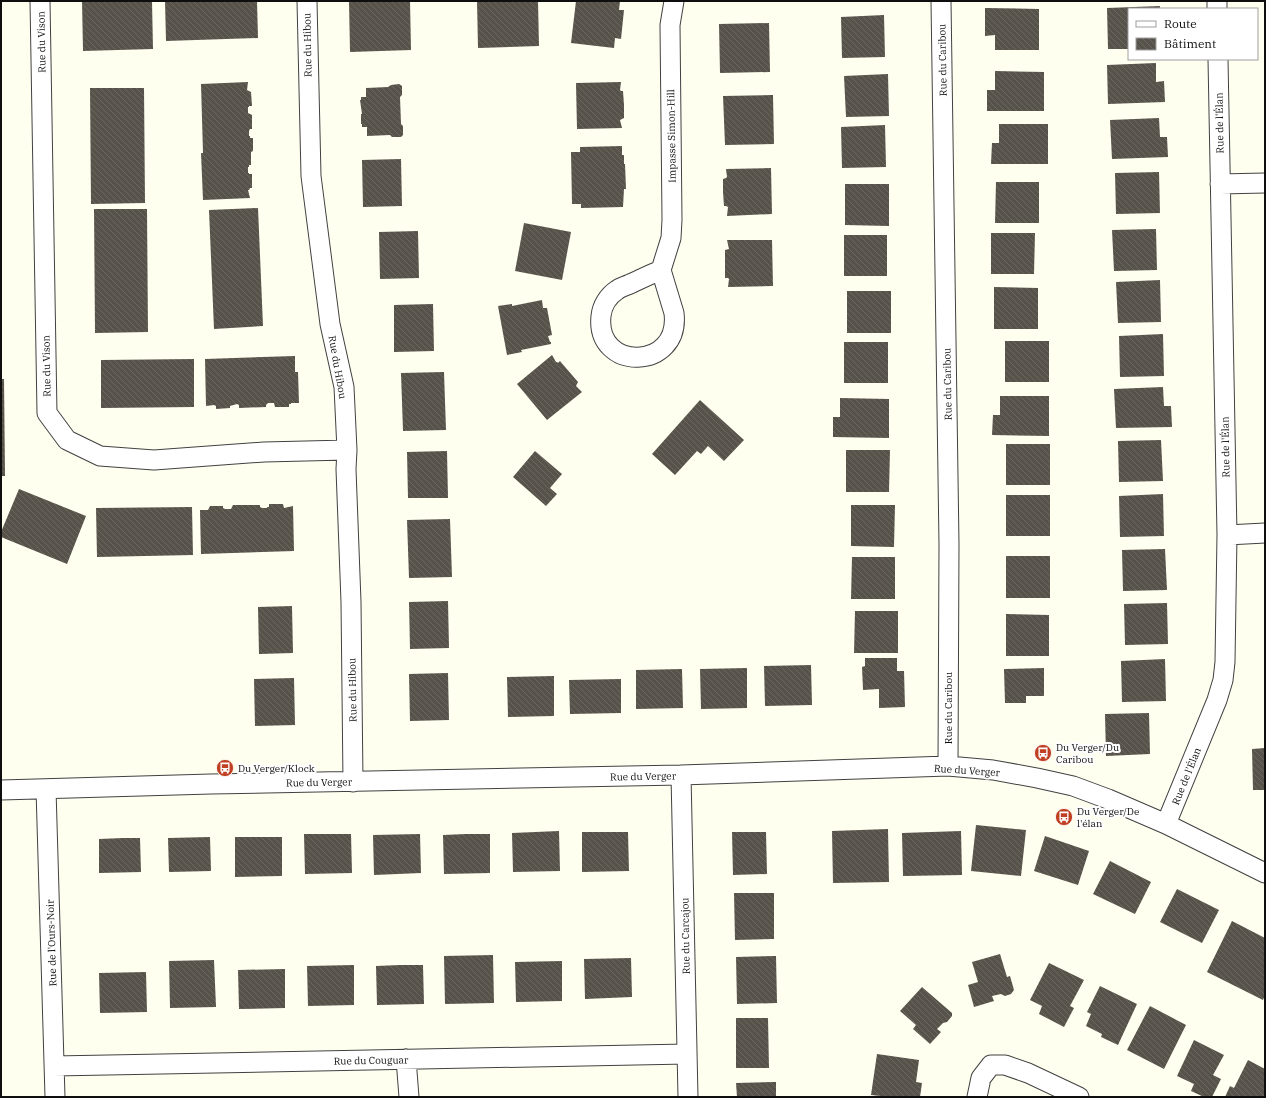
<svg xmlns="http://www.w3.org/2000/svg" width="1266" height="1098" viewBox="0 0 1266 1098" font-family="'IBM Plex Serif',serif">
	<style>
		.building { fill: url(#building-back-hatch) }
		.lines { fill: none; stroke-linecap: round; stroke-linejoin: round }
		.street-casing { stroke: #414141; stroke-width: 21 }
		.street { stroke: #fff; stroke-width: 19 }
		.labels { text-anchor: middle; stroke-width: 4; stroke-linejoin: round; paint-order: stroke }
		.street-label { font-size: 10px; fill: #0e0e0e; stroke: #fff }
		.poi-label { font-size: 10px; fill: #0e0e0e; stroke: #fff; text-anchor: start }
	</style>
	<defs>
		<pattern id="building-back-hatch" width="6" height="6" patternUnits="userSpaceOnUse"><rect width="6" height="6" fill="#57524a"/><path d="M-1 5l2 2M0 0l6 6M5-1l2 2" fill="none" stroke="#6a6660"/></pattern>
	</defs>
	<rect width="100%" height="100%" fill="#feffef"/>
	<path class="building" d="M82 1H152L153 49 83 51Z
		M165 1H257L258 38 166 41Z
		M349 1H410L411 50 350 52Z
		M477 1H538L539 46 478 48Z
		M576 1H620L619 10H624L621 39 615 38 614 48 571 43Z
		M1160 6V9H1129V49H1108L1107 8Z
		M985 8 1039 9V50H995V35L985 36Z
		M884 15 885 57 842 58 841 17Z
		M769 23 770 72 720 73 719 24Z
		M1156 63V82L1164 81 1165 102 1108 104 1107 65Z
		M995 71 1044 72V111H987V90H995Z
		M888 74 889 116 846 117 844 76Z
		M248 82 247 90 251 92 252 106H249V107H248V113L252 115V129H250L249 131V136H250V138H253V151L251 152V165H249V167H248V173H249V174H252V188H250L249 190H248L250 198 203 200 201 153H203L201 84Z
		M621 82 620 90 621 91H623L624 105V118L620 120 622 128 577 129 576 83Z
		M399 84 402 86V95L400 97 401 124 403 126V135L401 137H392L390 135 367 136V127H362V124H361V114H362L360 100H361V97H366V88L388 87 391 85Z
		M90 88H144L145 203 91 204Z
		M773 95 774 144 725 145 723 96Z
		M1159 118 1160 137H1167L1168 157 1112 159 1110 120Z
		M999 124H1048V164H991L992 143H999Z
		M885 125 886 167 842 168 841 127Z
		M622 146V155H624V164H625L626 189H624L623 207 581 208V204H572L571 152H580V147Z
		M401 159 402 206 363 207 362 160Z
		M771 168 772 214 727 216 728 207 726 206H724L723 192V179L726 178 727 177 726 169Z
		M1159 172 1160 213 1116 214 1115 173Z
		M996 182H1039V223H995Z
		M845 184H889V226L845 225Z
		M258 208 263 326 214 329 209 210Z
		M94 209H147L148 332 95 333Z
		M524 223 571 232 562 280 515 271Z
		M1156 229 1157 270 1114 271 1112 230Z
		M418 231 419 278 380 279 379 232Z
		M991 233H1035L1034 274H991Z
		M844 235H887V276H844Z
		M727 240H772L773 286 728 287 729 279 728 278H725V250L729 249Z
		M1160 280 1161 322 1118 323 1116 282Z
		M994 287 1038 288V329H994Z
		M847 291H891V333H847Z
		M542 300 543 308H547L552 335 548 336 550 342H551V344L521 350 522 352 507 355 498 306 512 304V306Z
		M433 304 434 351 394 352V305Z
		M1163 334 1164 376 1120 377 1119 336Z
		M1005 341H1049V382H1005Z
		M844 342H888V383H844Z
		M552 355 556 362H557L558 363 560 361 578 382 576 386 582 392 547 420 517 384Z
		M295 356V372H298L299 403H291V404H289V407H275L274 403H268L266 405V407L239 408V405L237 404 230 406V408L216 409V406L214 405 206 406 205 359Z
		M194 359V407L101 408V360Z
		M444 372 446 430 403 431 401 373Z
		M1 379H4L5 476H1Z
		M1163 387 1164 406H1171L1172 427 1116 428 1114 389Z
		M1000 396H1049V436L992 435 993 415H1000Z
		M840 398 889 399V438L833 437V417H840Z
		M700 400 744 440 724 461 708 446 701 454 697 451 675 475 652 454Z
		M1161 440 1163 481 1119 482 1118 441Z
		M1006 444H1050V485H1006Z
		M846 450H890L889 492H846Z
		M447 451 448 498H408L407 452Z
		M535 451 562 474 550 488 557 494 546 506 513 477Z
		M19 489 86 516 67 564 1 537V532Z
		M1163 494 1164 536 1120 537 1119 496Z
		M1006 495H1050V536H1006Z
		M269 504H283L284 508 293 506 294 551 201 554 200 510H208L210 506H223V508L225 509H231L233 505H260V507L262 508H267V507H269Z
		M851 505H895L894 547 851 546Z
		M192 507 193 555 97 557 96 508Z
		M450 519 452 577 409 578 407 520Z
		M1165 549 1167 590 1123 591 1122 550Z
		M1006 556H1050V598H1006Z
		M852 557H895V599H851Z
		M448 601 449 648 410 649 409 602Z
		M1167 603 1168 644 1125 645 1124 604Z
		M292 606 293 653 259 654 258 607Z
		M855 611H898V653H854Z
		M1006 614 1049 615V656H1006Z
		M865 658H897V671H904L905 707 879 708V689L863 690 862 667 865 666Z
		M1165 659 1166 701 1122 702 1121 661Z
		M811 665 812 705 765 706 764 666Z
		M747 668V708L701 709 700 669Z
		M1044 668V696H1026V703H1005L1004 669Z
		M682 669 683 708 636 709V670Z
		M448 673 449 720 410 721 409 674Z
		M554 676V716L508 717 507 677Z
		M294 678 295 725 255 726 254 679Z
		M621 679V713L570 714 569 680Z
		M1149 713 1150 754 1106 756 1105 714Z
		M1265 748V790H1253L1252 749Z
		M976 825 1026 830 1021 876 971 871Z
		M888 829 889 882 833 883 832 831Z
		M559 831 560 871 513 872 512 833Z
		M961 831 962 875 903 876 902 833Z
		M582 832H628L629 871 582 872Z
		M732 832H766L767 874 733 875Z
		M304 834H351L352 873 305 874Z
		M420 834 421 873 374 875 373 835Z
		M466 834H490V873L444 874 443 835Z
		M1045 836 1089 851 1078 885 1034 871Z
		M210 837 211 871 169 872 168 838Z
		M235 837H282V876L235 877Z
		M123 838H140L141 872 99 873V839Z
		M1110 861 1151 882 1135 914 1093 894Z
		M1177 889 1219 910 1202 943 1160 922Z
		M734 893H774V939L735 940Z
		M1232 921 1265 938V995L1263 1000 1207 972Z
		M1000 954 1007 977 1010 976 1014 990 1011 994 1005 996 1001 994 992 996 994 1001 974 1007 968 985 978 982 972 962Z
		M493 955 494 1003 445 1004 444 956Z
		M776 956 777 1003 737 1004 736 957Z
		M631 958 632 997 585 999 584 959Z
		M214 960 216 1007 170 1008 169 961Z
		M562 961V1001L516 1002 515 962Z
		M1049 963 1084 980 1070 1006 1074 1008 1064 1027 1039 1014 1042 1006 1030 1000Z
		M354 965V1005L308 1006 307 966Z
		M400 965H423L424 1004 377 1005 376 966Z
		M285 969V1008L239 1009 238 970Z
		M146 972 147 1012 100 1013 99 973Z
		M1100 986 1137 1004 1118 1045 1101 1037 1102 1034 1086 1026 1091 1014 1087 1012Z
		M922 987 952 1013V1016L947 1022 943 1023 937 1029 941 1032 930 1044 913 1029 916 1025 900 1011Z
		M1150 1006 1186 1025 1164 1069 1127 1050Z
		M736 1018H768L769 1068H736Z
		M1194 1040 1224 1055 1213 1075 1221 1079 1212 1097H1204L1191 1091 1194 1084 1177 1076Z
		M877 1054 919 1060 916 1082 922 1083 920 1097H890L871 1095Z
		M1248 1060 1265 1069V1097H1225L1230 1086 1234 1088Z
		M776 1082V1097H737L736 1083Z"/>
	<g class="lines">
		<defs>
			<path id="street" d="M40 1 47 413 67 440 100 456 154 460 264 452 347 450
				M307 1 311 176 330 324 344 387 347 450 346 469 351 602 353 782
				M941 1 949 544 948 766
				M1217 1V9
				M1220 184 1265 183
				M661 270C651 274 641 279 630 284 626 286 621 287 617 290 608 296 602 306 601 316 595 372 681 371 674 313L661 270 671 238 672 220 670 25 674 1
				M1227 535 1265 533
				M681 775 688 1097
				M46 789 55 1097
				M1 790 211 784 681 775 948 766 993 770 1037 778 1073 786 1108 799 1166 824 1265 873
				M1166 824 1217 700 1223 680 1225 662 1227 535 1218 59
				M406 1059 409 1097
				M54 1066 687 1054
				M977 1097 981 1078 991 1065H1005L1028 1073 1079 1097"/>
		</defs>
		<use href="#street" class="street-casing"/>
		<use href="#street" class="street"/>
	</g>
	<defs>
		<symbol id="bus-disc" viewBox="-11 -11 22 22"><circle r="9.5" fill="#c04024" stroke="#fff"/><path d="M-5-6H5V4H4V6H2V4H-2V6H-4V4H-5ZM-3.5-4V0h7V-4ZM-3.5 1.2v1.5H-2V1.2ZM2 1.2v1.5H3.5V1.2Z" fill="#fff"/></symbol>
	</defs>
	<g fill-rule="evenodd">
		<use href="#bus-disc" x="1033" y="743" width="20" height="20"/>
		<use href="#bus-disc" x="215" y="758" width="20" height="20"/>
		<use href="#bus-disc" x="1054" y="807" width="20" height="20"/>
	</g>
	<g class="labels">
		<g class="street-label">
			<text transform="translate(41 42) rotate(-91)" y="4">Rue du Vison</text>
			<text transform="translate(307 45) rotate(-91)" y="4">Rue du Hibou</text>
			<text transform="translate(942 60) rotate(-91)" y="4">Rue du Caribou</text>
			<text transform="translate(1219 123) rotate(-91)" y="4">Rue de l'Élan</text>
			<text transform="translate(671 136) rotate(-91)" y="4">Impasse Simon-Hill</text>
			<text transform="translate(46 366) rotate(-91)" y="4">Rue du Vison</text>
			<text transform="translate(338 367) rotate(80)" y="4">Rue du Hibou</text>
			<text transform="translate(947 384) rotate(-91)" y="4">Rue du Caribou</text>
			<text transform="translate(1225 447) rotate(-91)" y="4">Rue de l'Élan</text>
			<text transform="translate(352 690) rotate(-91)" y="4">Rue du Hibou</text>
			<text transform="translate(948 708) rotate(-90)" y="4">Rue du Caribou</text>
			<text transform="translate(967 770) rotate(4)" y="4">Rue du Verger</text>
			<text transform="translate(643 776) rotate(-1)" y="4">Rue du Verger</text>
			<text transform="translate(1186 776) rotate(-68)" y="4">Rue de l'Élan</text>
			<text transform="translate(319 782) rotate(-1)" y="4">Rue du Verger</text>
			<text transform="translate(685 936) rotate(-91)" y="4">Rue du Carcajou</text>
			<text transform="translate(51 943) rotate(-92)" y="4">Rue de l'Ours-Noir</text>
			<text transform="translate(371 1060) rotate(-1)" y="4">Rue du Couguar</text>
		</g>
		<g class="poi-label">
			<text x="1056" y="751">Du Verger/Du<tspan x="1056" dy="12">Caribou</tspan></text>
			<text x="238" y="772">Du Verger/Klock</text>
			<text x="1077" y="815">Du Verger/De<tspan x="1077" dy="12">l'élan</tspan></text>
		</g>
	</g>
	<rect width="1266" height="1098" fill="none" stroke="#0e0e0e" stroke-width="4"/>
	<rect x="1128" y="8" width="130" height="52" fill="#ffffff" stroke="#9f9f9f"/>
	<rect x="1136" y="21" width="20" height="6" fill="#ffffff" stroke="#9f9f9f"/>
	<text x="1164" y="28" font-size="12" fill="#0e0e0e">Route</text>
	<rect x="1136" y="38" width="20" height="12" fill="url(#building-back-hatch)" stroke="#9f9f9f"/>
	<text x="1164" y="48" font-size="12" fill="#0e0e0e">Bâtiment</text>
</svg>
